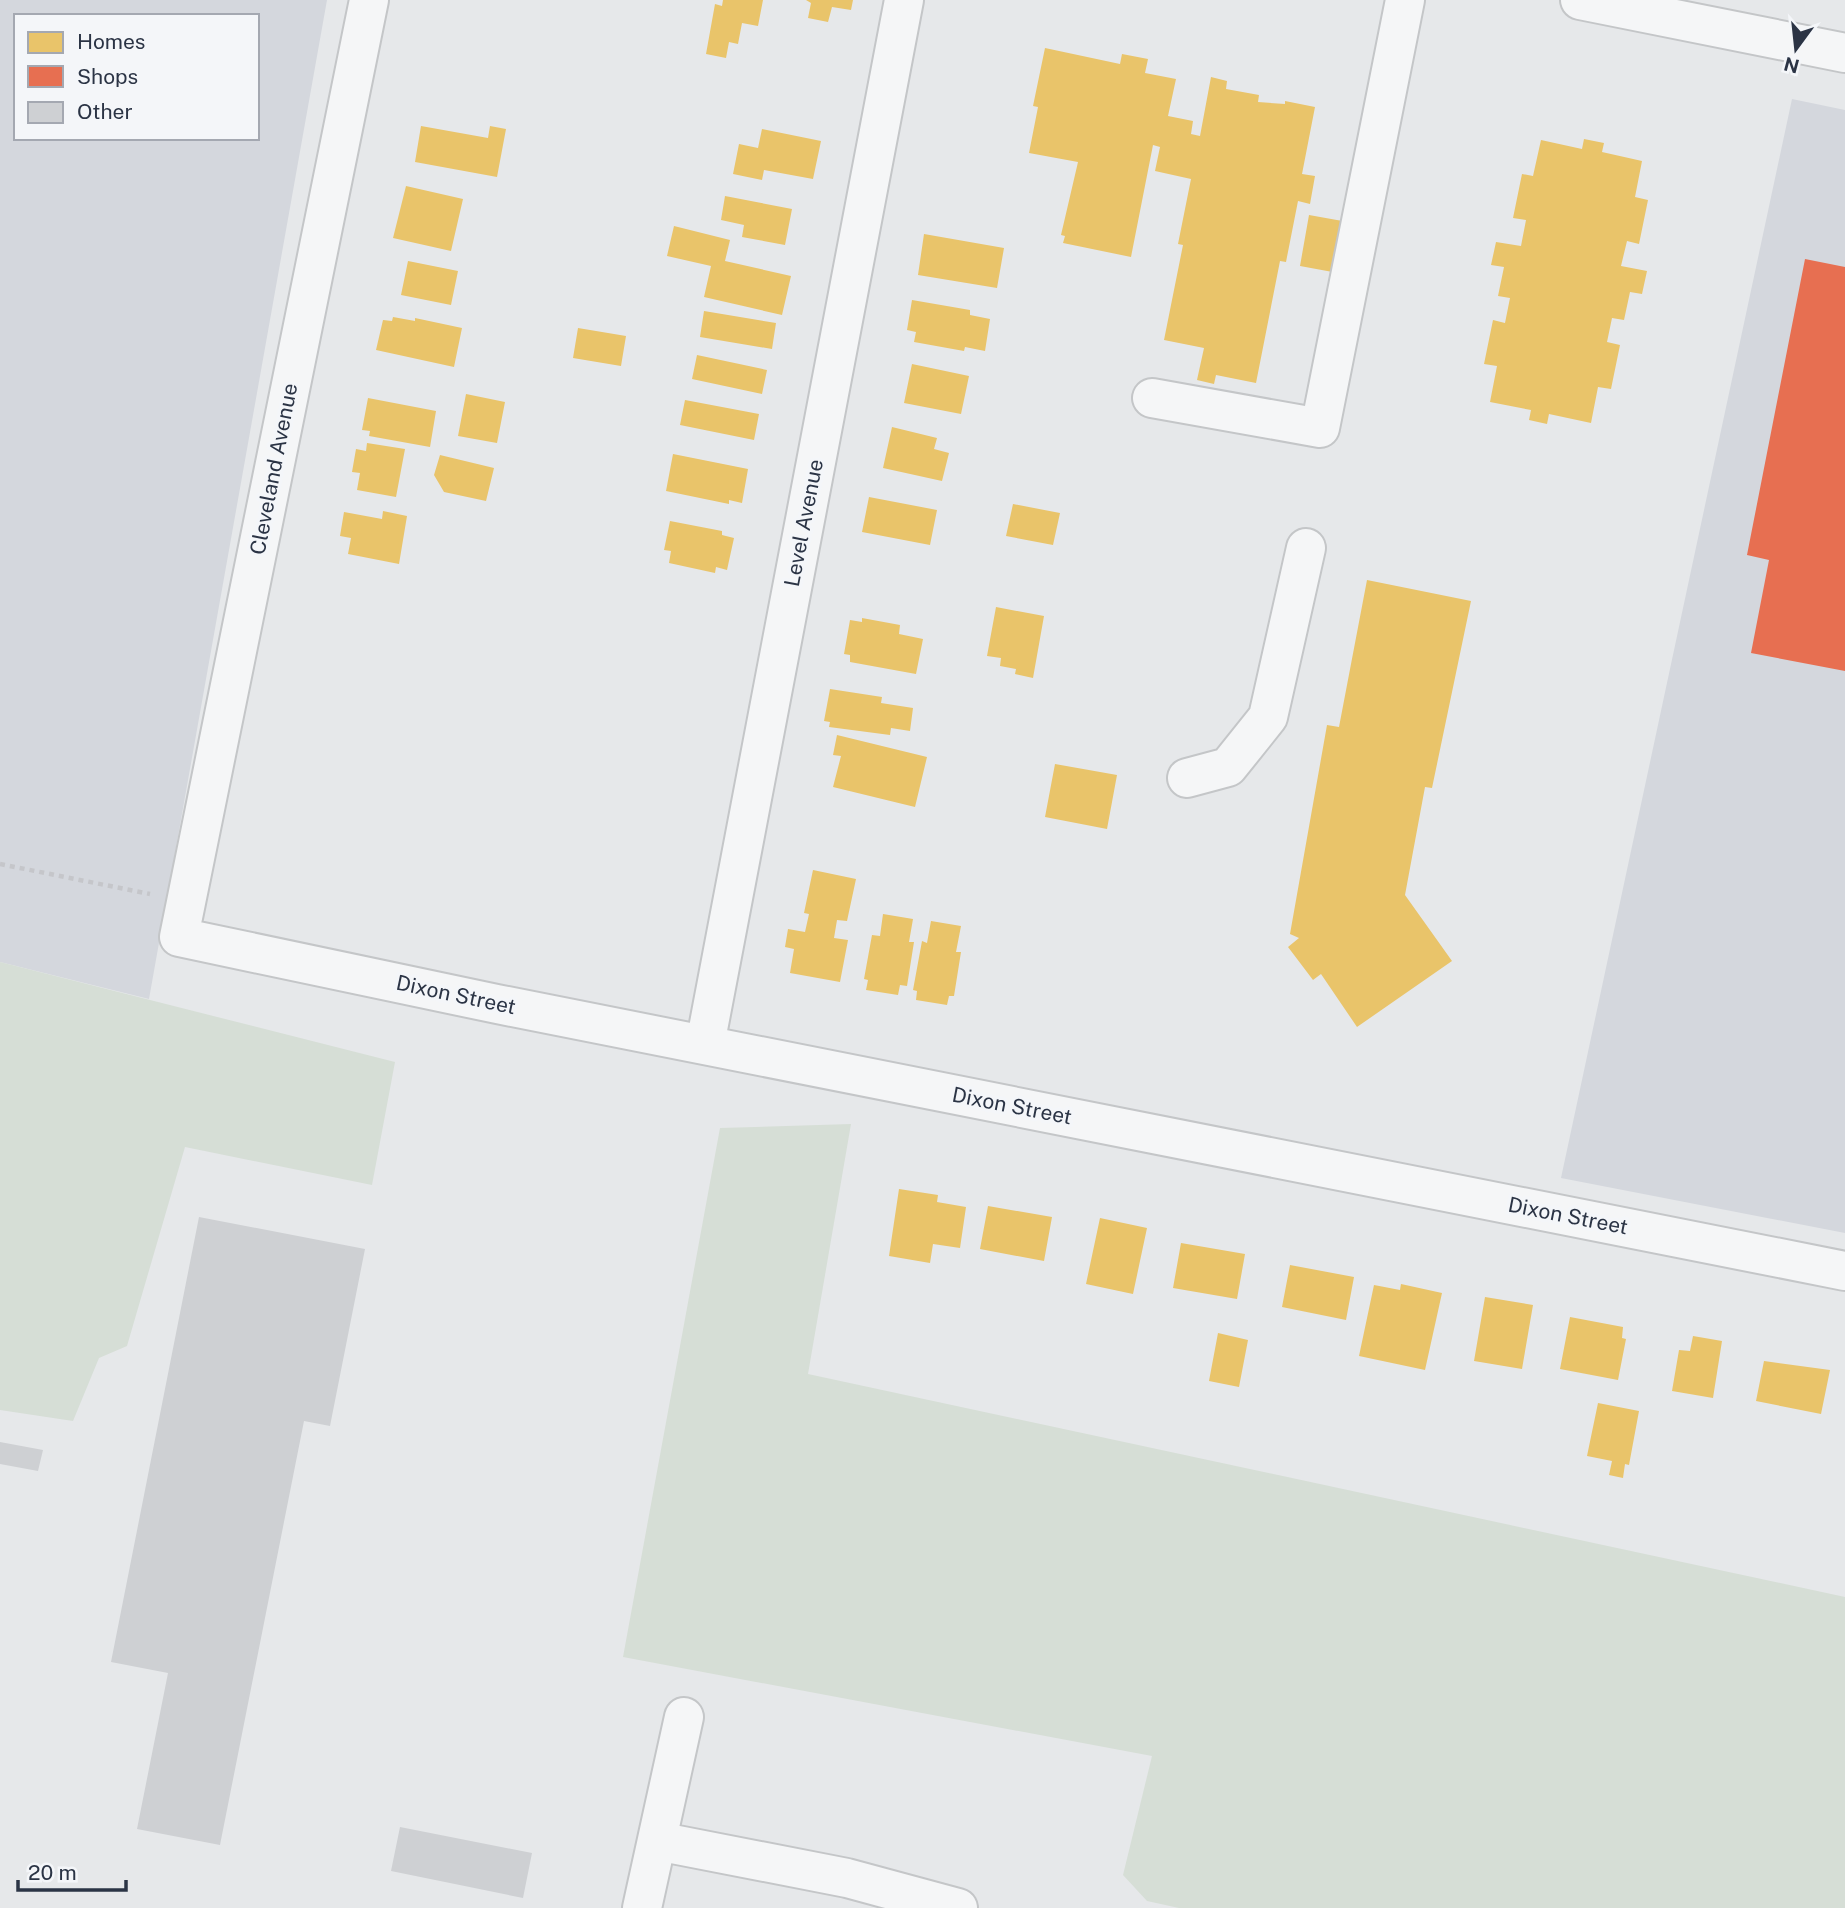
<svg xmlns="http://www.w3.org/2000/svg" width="1845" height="1908" viewBox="0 0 1845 1908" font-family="'Public Sans',sans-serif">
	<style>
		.built { fill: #d4d7dd; fill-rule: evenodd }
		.green { fill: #d6ded6 }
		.homes { fill: #e9c46a }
		.shops { fill: #e76f51 }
		.building { fill: #ced0d3 }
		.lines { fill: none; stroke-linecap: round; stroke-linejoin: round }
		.minor-casing { stroke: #c4c6c8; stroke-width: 42 }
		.path { stroke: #c5c6ca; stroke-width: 4.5; stroke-dasharray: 5 5; stroke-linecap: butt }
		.minor { stroke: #f5f6f7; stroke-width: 38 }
		.labels { text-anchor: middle; stroke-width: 7; stroke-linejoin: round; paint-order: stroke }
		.street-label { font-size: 21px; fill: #2b3445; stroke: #f4f6f9 }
	</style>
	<rect width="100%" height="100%" fill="#e6e8ea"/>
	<path class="built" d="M0 0H327L149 999 0 962ZM16 16H257V138H16Z
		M1792 99 1845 110V1233L1561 1178Z"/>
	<path class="green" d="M0 962 395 1062 372 1185 185 1147 127 1346 99 1358 73 1421 0 1410Z
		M851 1124 808 1374 1845 1597V1908H1179L1147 1901 1123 1875 1152 1756 623 1657 720 1128Z"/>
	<path class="homes" d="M723 0H763L758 26 742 23 738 44 729 42 726 58 706 54 715 4 722 6Z
		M806 0H853L851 10 832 7 828 22 808 18 811 3Z
		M1045 48 1120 64 1122 54 1148 59 1145 73 1176 79 1168 116 1193 121 1191 134 1200 136 1211 77 1227 81 1226 89 1259 95 1258 102 1285 104V101L1315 107 1302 174 1315 176 1310 204 1298 201 1286 262 1280 261 1256 383 1216 375 1214 384 1197 380 1204 348 1164 340 1183 245 1178 244 1191 179 1155 171 1160 147 1153 145 1131 257 1063 243 1065 236 1061 235 1078 162 1029 153 1038 107 1033 106Z
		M421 126 488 138 490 126 506 129 497 177 415 162Z
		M762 129 821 141 813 179 764 170 762 180 733 174 739 144 758 148Z
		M1584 139 1604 143 1602 152 1642 161 1635 197 1648 200 1639 244 1627 241 1621 266 1647 271 1642 294 1630 292 1624 320 1612 318 1607 342 1620 345 1611 389 1598 387 1591 423 1549 414 1547 424 1529 420 1531 410 1490 402 1497 366 1484 364 1493 320 1505 323 1510 298 1498 296 1504 267 1491 265 1496 242 1521 246 1526 220 1513 218 1522 174 1533 176 1541 140 1582 149Z
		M406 186 463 199 451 251 393 238Z
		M725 196 792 209 785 245 742 237 744 225 721 220Z
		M1309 215 1348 222 1338 273 1300 266Z
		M674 226 730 240 725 261 791 276 782 315 704 297 711 266 667 256Z
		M924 234 1004 248 997 288 918 275Z
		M408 261 458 271 451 305 401 295Z
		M912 300 970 310V315L990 319 985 351 965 347 964 351 914 342 916 332 907 330Z
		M704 311 776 323 772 349 700 337Z
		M393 317 415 321V318L462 328 454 367 376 350 383 320 392 321Z
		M578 328 626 336 621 366 573 358Z
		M697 355 767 370 762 394 692 379Z
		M912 364 969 376 961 414 904 403Z
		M466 394 505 402 497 443 458 436Z
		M368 398 436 411 430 447 369 436 370 431 362 430Z
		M685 400 759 414 754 440 680 425Z
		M892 427 937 438 934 449 949 453 942 481 883 468Z
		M367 443 405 449 396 497 357 490 360 473 352 472 356 449 366 451Z
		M673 454 748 469 742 503 729 500V504L666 491Z
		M440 455 494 468 486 501 444 492 434 475Z
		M869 497 937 510 930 545 862 532Z
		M1013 504 1060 513 1053 545 1006 536Z
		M383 511 407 516 399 564 348 554 351 538 340 536 344 512 382 519Z
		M670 521 722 531V535L734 538 727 570 716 567 715 573 669 563 671 551 664 550Z
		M1367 580 1471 601 1432 788 1425 787 1405 895 1452 961 1357 1027 1321 974 1313 980 1288 947 1299 938 1290 934 1327 725 1339 727Z
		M996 607 1044 616 1033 678 1015 674 1016 669 1000 666 1001 658 987 656Z
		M862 618 900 625 899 634 923 639 916 674 850 662V655L844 654 850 620 862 622Z
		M830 689 882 697 881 703 913 708 910 731 891 728 890 735 829 727 830 722 824 721Z
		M837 735 927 757 915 807 833 787 841 756 833 755Z
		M1055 764 1117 775 1107 829 1045 817Z
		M813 870 856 879 847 921 837 920 834 938 848 940 840 982 790 973 794 949 785 947 788 929 805 932 809 914 804 913Z
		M883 914 913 919 909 942H914L907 986 900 985 898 995 866 990 868 980 864 979 872 935 880 936Z
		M931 921 961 926 956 952H961L954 996H949L947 1005 916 1000 917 991 913 990 922 941 927 943Z
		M899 1189 938 1195 937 1202 966 1207 960 1248 933 1244 930 1263 889 1256Z
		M988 1206 1052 1217 1044 1261 980 1249Z
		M1100 1218 1147 1228 1133 1294 1086 1284Z
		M1181 1243 1245 1254 1237 1299 1173 1288Z
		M1290 1265 1354 1277 1346 1320 1282 1307Z
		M1401 1284 1442 1293 1425 1370 1359 1356 1374 1285 1400 1290Z
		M1485 1297 1533 1305 1522 1369 1474 1361Z
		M1570 1317 1623 1327 1622 1338 1626 1339 1618 1380 1560 1369Z
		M1218 1333 1248 1340 1239 1387 1209 1381Z
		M1693 1336 1722 1341 1713 1398 1672 1391 1679 1350 1690 1351Z
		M1764 1361 1830 1370 1821 1414 1756 1401Z
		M1598 1403 1639 1411 1629 1465 1625 1464 1623 1478 1609 1475 1612 1461 1587 1456Z"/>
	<path class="shops" d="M1805 259 1845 267V671L1751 653 1769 560 1747 555Z"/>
	<path class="building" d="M199 1217 365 1249 330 1426 304 1421 220 1845 137 1829 168 1673 111 1662Z
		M0 1442 43 1450 38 1471 0 1464Z
		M400 1827 532 1853 523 1898 391 1871Z"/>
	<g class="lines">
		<defs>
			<path id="minor" d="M369 0 179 937 497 1004 1845 1271
				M1580 0 1845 53
				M1152 398 1320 428 1405 0
				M1187 778 1228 767 1268 717 1306 548
				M705 1045 904 0
				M657 1841 847 1878 958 1908
				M642 1908 684 1717"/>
		</defs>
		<use href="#minor" class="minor-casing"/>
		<path class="path" d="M0 864 150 894"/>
		<use href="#minor" class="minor"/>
	</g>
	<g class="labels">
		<g class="street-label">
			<text transform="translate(274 469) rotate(-79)" y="7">Cleveland Avenue</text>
			<text transform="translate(804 523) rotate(-79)" y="7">Level Avenue</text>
			<text transform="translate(456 995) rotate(12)" y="7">Dixon Street</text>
			<text transform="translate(1012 1106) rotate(11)" y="7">Dixon Street</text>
			<text transform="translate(1568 1216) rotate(11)" y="7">Dixon Street</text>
		</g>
	</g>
	<rect x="14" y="14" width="245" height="126" fill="#f4f6f9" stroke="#a4a8b1" stroke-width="2"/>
	<rect x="28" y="32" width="35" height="21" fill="#e9c46a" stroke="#a4a8b1" stroke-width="2"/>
	<text x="77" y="49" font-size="21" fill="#2b3445">Homes</text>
	<rect x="28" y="66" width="35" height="21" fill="#e76f51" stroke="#a4a8b1" stroke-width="2"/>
	<text x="77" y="84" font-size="21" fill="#2b3445">Shops</text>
	<rect x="28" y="102" width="35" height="21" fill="#ced0d3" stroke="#a4a8b1" stroke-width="2"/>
	<text x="77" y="119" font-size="21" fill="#2b3445">Other</text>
	<g transform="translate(1796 49) rotate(195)" stroke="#f4f6f9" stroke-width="5" paint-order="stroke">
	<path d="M0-5L12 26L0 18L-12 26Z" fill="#2b3445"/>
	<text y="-10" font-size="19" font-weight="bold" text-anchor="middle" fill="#2b3445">N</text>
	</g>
	<path d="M18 1880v10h108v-10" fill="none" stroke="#2b3445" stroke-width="3.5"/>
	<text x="28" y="1880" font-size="21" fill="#2b3445" stroke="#f4f6f9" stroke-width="5" paint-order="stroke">20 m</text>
</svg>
